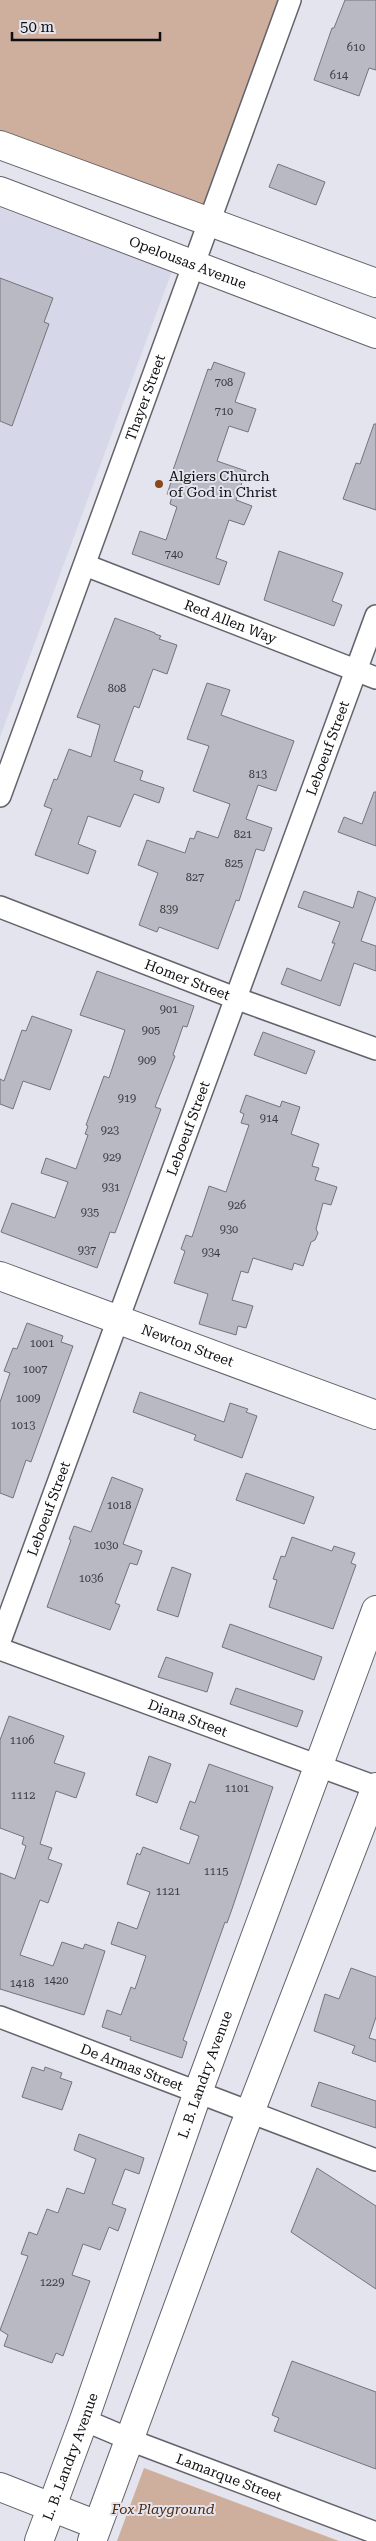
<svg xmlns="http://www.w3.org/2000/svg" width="376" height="2541" viewBox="0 0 376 2541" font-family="'Roboto Serif',serif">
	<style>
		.built { fill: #d6d7e8 }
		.green { fill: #ceae9c }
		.building { fill: #b8b9c2; stroke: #73747d }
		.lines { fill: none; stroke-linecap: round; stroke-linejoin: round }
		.street-casing { stroke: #63636c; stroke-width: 24 }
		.secondary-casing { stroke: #63636c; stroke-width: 30 }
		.street { stroke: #fff; stroke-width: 21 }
		.secondary { stroke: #fff; stroke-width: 28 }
		.poi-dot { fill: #8a4719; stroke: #e3e4ed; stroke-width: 2 }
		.labels { text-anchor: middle; stroke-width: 4; stroke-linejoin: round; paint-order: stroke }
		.number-label { font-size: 11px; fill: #393a3e }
		.street-label { font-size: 14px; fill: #0f0f12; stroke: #e3e4ed }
		.poi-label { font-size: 14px; fill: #0f0f12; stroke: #e3e4ed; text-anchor: start }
		.park-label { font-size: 14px; font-style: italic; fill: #51270a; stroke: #e3e4ed }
	</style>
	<rect width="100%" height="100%" fill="#e3e4ed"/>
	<path class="built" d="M0 208 172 271 0 737Z"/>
	<path class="green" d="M0 0H291L210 221 0 145Z
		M144 2468 339 2541H117Z"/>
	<path class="building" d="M345 0H376V70L369 68 359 96 314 80 332 28H334Z
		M278 164 325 182 316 205 269 187Z
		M0 278 53 298 44 322 49 324 12 426 0 421Z
		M214 362 245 373 235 402 256 409 248 432 229 426 217 461 246 471 236 500 252 506 244 525 229 520 216 558 227 562 219 585 132 554 140 531 166 540 177 507 170 504 172 496 167 494 174 474 172 473 208 369 211 370Z
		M374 424H376V510L343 499 356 463 360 464Z
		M279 551 343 573 332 601 342 605 334 626 264 600Z
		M115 618 155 633V634L161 636 159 639 177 645 167 674 153 669 139 708 134 706 114 761 143 771 140 780 164 788 159 803 134 794 120 827 88 816 78 844 96 851 88 874 35 855 52 809 44 806 54 779 57 780 69 749 91 757 100 725 77 717Z
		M207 683 230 690 221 715 294 741 276 791 258 785 246 819 272 828 264 851 256 849 239 901 236 900 218 949 159 927 157 932 139 925 158 873 138 865 147 840 185 853 190 838 194 839 197 831 218 838 230 804 193 791 209 746 187 739Z
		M374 792H376V846L338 832 344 817 362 824Z
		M304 891 353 908 358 891 376 898 361 941 376 946V971L354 963 340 1006 281 984 287 968 321 981 335 943H332L340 922 298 907Z
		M97 971 194 1006 187 1027 183 1026 173 1055 175 1056 155 1107 161 1109 124 1209 115 1233 110 1232 97 1268 1 1232 12 1203 55 1218 68 1182 41 1173 46 1158 76 1169 88 1135 85 1134 88 1126 86 1125 104 1076 109 1078 125 1030 80 1015Z
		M32 1016 72 1030 50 1090 23 1081 13 1109 0 1104V1079L4 1081 22 1030 26 1031Z
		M263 1032 315 1051 306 1074 254 1055Z
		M246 1095 280 1107 282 1101 300 1107 291 1134 319 1144 312 1166 319 1168 315 1180 337 1187 331 1205 323 1203 316 1229 318 1233 315 1240 311 1242 303 1266 294 1263 292 1270 253 1258 248 1273 241 1271 232 1300 253 1306 246 1328 238 1326 236 1335 199 1324 208 1294 174 1283 185 1251 181 1249 186 1235 192 1237 209 1186 226 1192 249 1125 241 1123 244 1114 240 1112Z
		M27 1323 63 1336 61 1342 73 1346 31 1462 26 1460 13 1498 0 1493V1402L10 1373 4 1371 13 1348 17 1349Z
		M140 1392 224 1422 230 1403 248 1409 246 1412 257 1416 242 1458 194 1440 196 1435 133 1412Z
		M246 1473 314 1497 304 1524 236 1500Z
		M112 1477 143 1489 123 1544 142 1551 137 1565 130 1563 115 1603 120 1605 110 1630 47 1607 71 1540 69 1539 74 1526 91 1532Z
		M292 1537 332 1551 334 1546 355 1553 351 1563 356 1565 333 1629 269 1607 277 1580 273 1579 281 1556 285 1557Z
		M172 1567 191 1574 178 1617 157 1610Z
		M230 1624 322 1657 314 1680 222 1647Z
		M166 1657 213 1673 207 1692 158 1677Z
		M236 1688 303 1711 297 1727 230 1704Z
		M9 1716 64 1736 54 1763 85 1773 76 1798 56 1791 40 1844 52 1848 48 1859 62 1864 48 1903 40 1900 20 1955 53 1966 62 1942 83 1949 85 1944 105 1951 84 2015 0 1989V1873L15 1879 26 1846 22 1844 24 1837 0 1828V1740Z
		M149 1756 171 1764 157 1803 136 1795Z
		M209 1764 273 1787 232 1909 227 1923 225 1922 183 2040 187 2042 182 2058 130 2040 131 2037 102 2027 107 2010 121 2015 131 1987 135 1989 146 1956 111 1944 118 1922 137 1929 150 1892 127 1884 137 1853 140 1855 143 1847 189 1864 199 1836 180 1829 190 1801 195 1803Z
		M351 1968 376 1977V2017L369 2038 376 2040V2062L352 2053 355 2046 314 2031 325 1994 339 1999Z
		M32 2067 44 2071 45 2067 62 2073 60 2078 72 2082 62 2110 22 2097Z
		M319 2082 376 2101V2128L311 2106Z
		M79 2134 144 2158 139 2174 125 2169 112 2204 126 2209 118 2231 109 2227 100 2250 83 2244 72 2275 90 2281 63 2356 56 2353 52 2363 4 2346 8 2335 0 2330 28 2256 21 2254 29 2232 37 2235 47 2209 58 2213 67 2188 84 2194 96 2159 74 2150Z
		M317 2168 376 2206V2289L291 2232Z
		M292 2361 376 2392V2469L274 2431 279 2418 272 2415Z"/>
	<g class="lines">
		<defs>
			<g id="street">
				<path id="s1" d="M85 565 376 678"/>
				<path id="s2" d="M0 796 290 0"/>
				<path id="s3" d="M0 907 235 998 376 1049"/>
				<path id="s4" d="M0 1641 376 616"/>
				<path id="s5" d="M0 1649 376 1787"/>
				<path id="s6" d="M0 2017 376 2160"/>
				<path id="s7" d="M84 2420 143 2445 376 2533"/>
			</g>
			<g id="secondary">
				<path d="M0 145 376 283"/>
				<path id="s8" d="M0 191 376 334"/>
				<path id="s9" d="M0 1276 376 1415"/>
				<path d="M0 2487 97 2525"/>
				<path id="s10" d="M39 2541 84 2420 198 2092 376 1610"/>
				<path d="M92 2541 242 2133 376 1787"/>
			</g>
		</defs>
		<use href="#street" class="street-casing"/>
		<use href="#secondary" class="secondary-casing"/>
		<use href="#street" class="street"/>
		<use href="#secondary" class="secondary"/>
	</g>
	<circle class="poi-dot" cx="159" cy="484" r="5"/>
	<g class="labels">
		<g class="number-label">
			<text x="356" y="51">610</text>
			<text x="339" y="79">614</text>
			<text x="224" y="386">708</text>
			<text x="224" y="415">710</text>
			<text x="174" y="558">740</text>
			<text x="117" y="692">808</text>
			<text x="258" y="778">813</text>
			<text x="243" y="838">821</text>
			<text x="234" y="867">825</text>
			<text x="195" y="881">827</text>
			<text x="169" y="913">839</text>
			<text x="169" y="1013">901</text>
			<text x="151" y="1034">905</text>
			<text x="147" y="1064">909</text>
			<text x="127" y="1102">919</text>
			<text x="269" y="1122">914</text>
			<text x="110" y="1134">923</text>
			<text x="112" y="1161">929</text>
			<text x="111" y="1191">931</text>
			<text x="237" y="1209">926</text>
			<text x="90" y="1216">935</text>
			<text x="229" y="1233">930</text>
			<text x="87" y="1254">937</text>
			<text x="211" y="1256">934</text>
			<text x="42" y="1347">1001</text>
			<text x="35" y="1373">1007</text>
			<text x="28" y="1402">1009</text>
			<text x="23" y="1429">1013</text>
			<text x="119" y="1509">1018</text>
			<text x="106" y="1549">1030</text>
			<text x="91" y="1582">1036</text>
			<text x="22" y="1744">1106</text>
			<text x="237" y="1792">1101</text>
			<text x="23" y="1799">1112</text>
			<text x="216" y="1875">1115</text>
			<text x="168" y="1895">1121</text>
			<text x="56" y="1984">1420</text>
			<text x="22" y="1987">1418</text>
			<text x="52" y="2286">1229</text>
		</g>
		<g class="street-label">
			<text dy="5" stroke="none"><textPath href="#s8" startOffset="201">Opelousas Avenue</textPath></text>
			<text dy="5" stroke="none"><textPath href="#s2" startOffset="424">Thayer Street</textPath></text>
			<text dy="5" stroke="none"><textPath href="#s1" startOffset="156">Red Allen Way</textPath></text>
			<text dy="5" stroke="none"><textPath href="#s4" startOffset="951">Leboeuf Street</textPath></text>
			<text dy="5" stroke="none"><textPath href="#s3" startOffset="201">Homer Street</textPath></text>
			<text dy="5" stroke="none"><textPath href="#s4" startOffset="546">Leboeuf Street</textPath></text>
			<text dy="5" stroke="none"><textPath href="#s9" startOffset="200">Newton Street</textPath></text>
			<text dy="5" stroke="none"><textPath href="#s4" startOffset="141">Leboeuf Street</textPath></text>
			<text dy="5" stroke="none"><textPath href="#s5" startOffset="200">Diana Street</textPath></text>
			<text dy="5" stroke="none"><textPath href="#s6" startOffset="141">De Armas Street</textPath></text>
			<text dy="5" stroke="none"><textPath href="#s10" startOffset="495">L. B. Landry Avenue</textPath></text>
			<text dy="5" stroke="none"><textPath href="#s10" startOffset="90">L. B. Landry Avenue</textPath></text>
			<text dy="5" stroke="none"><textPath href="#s7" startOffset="156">Lamarque Street</textPath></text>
		</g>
		<g class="poi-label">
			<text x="169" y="481">Algiers Church<tspan x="169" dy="16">of God in Christ</tspan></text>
		</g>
		<g class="park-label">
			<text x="163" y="2514">Fox Playground</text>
		</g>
	</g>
	<path d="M12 32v8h148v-8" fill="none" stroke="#0f0f12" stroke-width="2.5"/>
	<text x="20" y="32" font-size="15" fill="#0f0f12" stroke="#e3e4ed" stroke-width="4" paint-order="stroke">50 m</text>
</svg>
